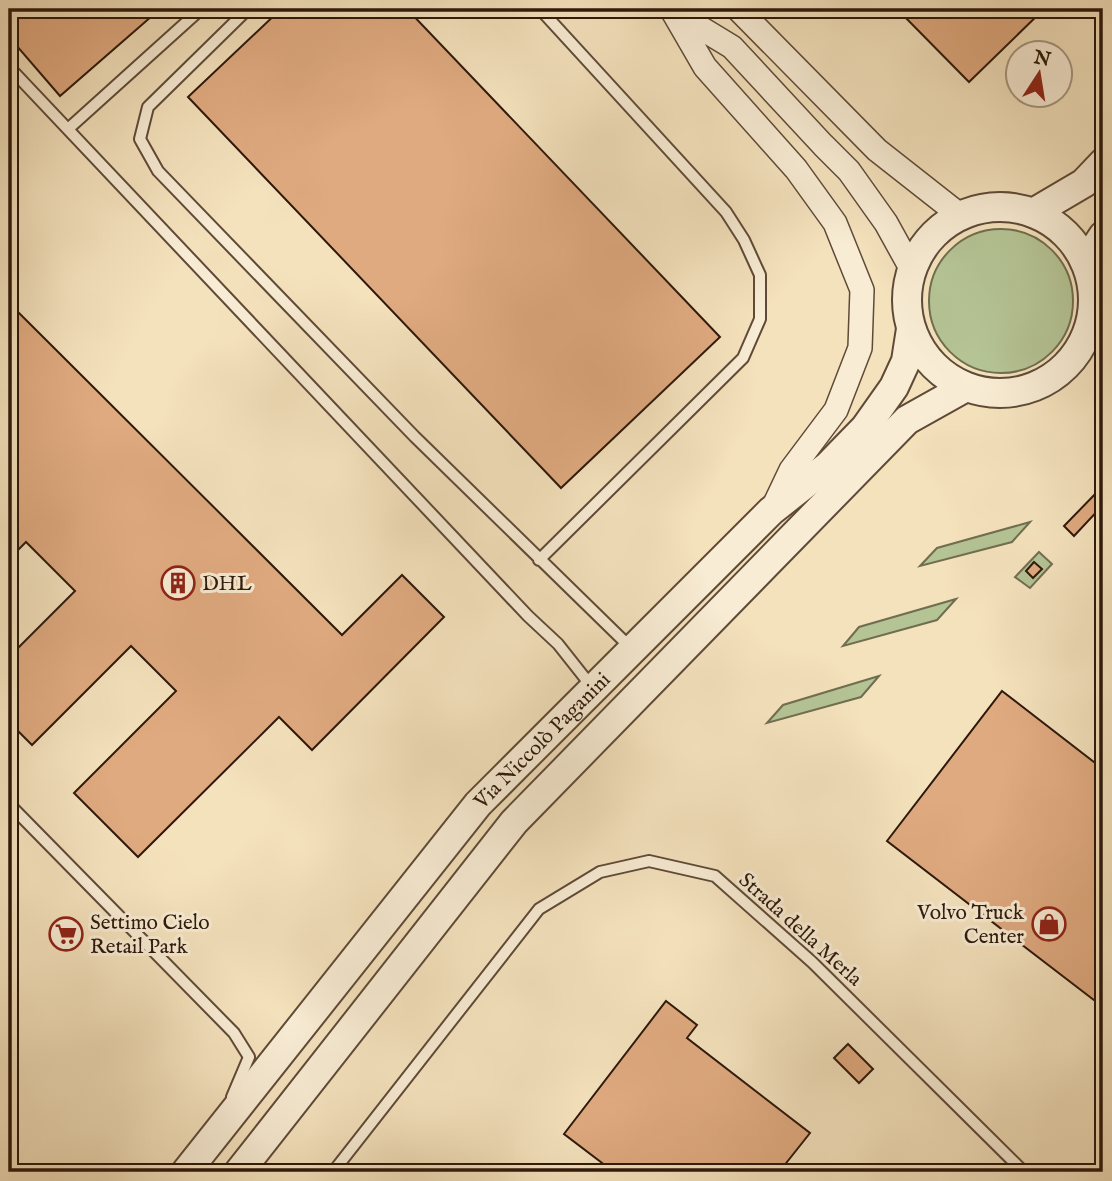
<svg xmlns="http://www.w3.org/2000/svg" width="1112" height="1181" viewBox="0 0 1112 1181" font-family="'IM FELL English',serif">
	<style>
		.green { fill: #b5c495; stroke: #716e50; stroke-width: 2 }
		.building { fill: #e0aa80; stroke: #2d180b; stroke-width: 2 }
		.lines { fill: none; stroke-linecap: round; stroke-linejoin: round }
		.service-casing { stroke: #5f4a38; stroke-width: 14 }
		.minor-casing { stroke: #5f4a38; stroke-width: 26 }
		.tertiary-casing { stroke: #5f4a38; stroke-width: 32 }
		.service { stroke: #f8ecd4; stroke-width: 10 }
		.minor { stroke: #f8ecd4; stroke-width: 23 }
		.tertiary { stroke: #f8ecd4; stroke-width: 28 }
		.labels { text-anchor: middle; stroke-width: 6; stroke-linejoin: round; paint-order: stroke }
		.poi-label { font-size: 21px; fill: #2d180b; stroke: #f8ecd4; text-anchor: start }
		.street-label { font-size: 21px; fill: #2d180b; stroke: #f8ecd4 }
	</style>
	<rect width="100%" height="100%" fill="#f4e2bd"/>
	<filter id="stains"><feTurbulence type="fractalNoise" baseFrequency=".00286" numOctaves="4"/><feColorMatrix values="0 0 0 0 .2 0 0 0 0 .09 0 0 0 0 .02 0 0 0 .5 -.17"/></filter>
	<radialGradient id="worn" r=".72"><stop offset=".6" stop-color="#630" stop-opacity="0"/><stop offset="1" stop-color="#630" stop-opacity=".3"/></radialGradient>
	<path class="green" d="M929 301a72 72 0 1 1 144 0a72 72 0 1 1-144 0Z
		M1030 522 1012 542 920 566 937 548Z
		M1039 552 1052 564 1030 588 1015 577Z
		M956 599 937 620 843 646 859 627Z
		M879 676 861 697 767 723 783 705Z"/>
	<path class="building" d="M16 9H160L60 96 9 37V15Z
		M281 9H407L720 337 561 488 188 97Z
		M897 9H1044L969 82Z
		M9 303 342 635 402 575 444 617 312 750 279 717 138 857 74 793 176 691 131 646 32 745 9 722V657L75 591 26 542 9 559Z
		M1102 487 1103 489V505L1074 536 1064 526Z
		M1034 562 1042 569 1033 578 1026 571Z
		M1002 691 1103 769V1007L887 841Z
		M666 1001 697 1025 687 1038 810 1133 779 1172H614L564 1134Z
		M848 1044 873 1069 859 1083 834 1058Z"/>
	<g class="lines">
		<defs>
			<path id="service" d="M248 9 148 107 140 139 158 171 415 437 631 648
				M9 67 528 616 558 644 592 687
				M68 129 201 9
				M539 560 743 358 760 319V275L744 240 726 212 540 9
				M9 804 234 1033 249 1057 232 1097
				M333 1172 539 909 600 872 649 861 715 876 812 962 1024 1172"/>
			<path id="minor" d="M738 9 877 150 961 216
				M672 10 705 67 796 169 835 223 862 290 860 348 836 410 791 470 772 510
				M676 13 732 47 823 145 849 171 886 223 912 270"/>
			<g id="tertiary">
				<circle cx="1000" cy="300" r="93"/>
				<path d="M1033 213 1084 183 1103 163"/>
				<path d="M1086 262 1103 236"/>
				<path id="s1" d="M186 1172 478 804 771 511 828 466 865 428 894 387 906 361 911 329"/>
				<path d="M239 1172 514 822 907 420 966 387"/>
			</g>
		</defs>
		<use href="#service" class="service-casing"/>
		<use href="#minor" class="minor-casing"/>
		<use href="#tertiary" class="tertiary-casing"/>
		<use href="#service" class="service"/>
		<use href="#minor" class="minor"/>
		<use href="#tertiary" class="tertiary"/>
	</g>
	<defs>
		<symbol id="building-ring" viewBox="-11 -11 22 22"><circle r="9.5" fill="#f8ecd4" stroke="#8f2418" stroke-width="1.5"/><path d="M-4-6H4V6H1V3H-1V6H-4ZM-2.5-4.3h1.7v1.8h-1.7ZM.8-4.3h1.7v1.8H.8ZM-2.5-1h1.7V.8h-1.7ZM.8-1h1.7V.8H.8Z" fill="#8f2418"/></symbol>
		<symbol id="shop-ring" viewBox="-11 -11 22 22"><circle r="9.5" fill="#f8ecd4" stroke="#8f2418" stroke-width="1.5"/><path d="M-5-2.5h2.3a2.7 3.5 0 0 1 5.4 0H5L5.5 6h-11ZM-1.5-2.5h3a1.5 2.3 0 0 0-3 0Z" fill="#8f2418"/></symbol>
		<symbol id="supermarket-ring" viewBox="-11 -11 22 22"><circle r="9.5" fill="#f8ecd4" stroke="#8f2418" stroke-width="1.5"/><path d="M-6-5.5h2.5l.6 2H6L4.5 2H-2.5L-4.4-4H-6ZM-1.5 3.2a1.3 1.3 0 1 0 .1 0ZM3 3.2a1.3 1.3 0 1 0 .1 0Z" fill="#8f2418"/></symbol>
	</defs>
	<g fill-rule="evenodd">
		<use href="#building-ring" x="159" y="564" width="38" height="38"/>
		<use href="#shop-ring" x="1030" y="905" width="38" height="38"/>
		<use href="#supermarket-ring" x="47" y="915" width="38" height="38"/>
	</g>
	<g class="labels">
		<g class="poi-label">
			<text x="202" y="590">DHL</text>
			<text x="1024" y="919" text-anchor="end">Volvo Truck<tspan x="1024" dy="24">Center</tspan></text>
			<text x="90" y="929">Settimo Cielo<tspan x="90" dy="24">Retail Park</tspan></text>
		</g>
		<g class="street-label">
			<text dy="7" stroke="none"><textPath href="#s1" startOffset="560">Via Niccolò Paganini</textPath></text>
			<text transform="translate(801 929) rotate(42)" y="7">Strada della Merla</text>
		</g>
	</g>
	<rect width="1112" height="1181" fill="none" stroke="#f4e2bd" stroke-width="35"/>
	<rect x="10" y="10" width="1091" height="1160" fill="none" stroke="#2d180b" stroke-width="3.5"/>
	<rect x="18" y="18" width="1077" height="1146" fill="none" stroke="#2d180b" stroke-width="2"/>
	<g transform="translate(1039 74) rotate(12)"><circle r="33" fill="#f8ecd4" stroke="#a79784" stroke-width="2"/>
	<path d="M0-5L12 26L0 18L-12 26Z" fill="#8f2418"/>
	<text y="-10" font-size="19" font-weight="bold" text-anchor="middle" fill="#2d180b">N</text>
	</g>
	<rect width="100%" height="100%" filter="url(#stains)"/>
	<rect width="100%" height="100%" fill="url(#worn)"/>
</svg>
